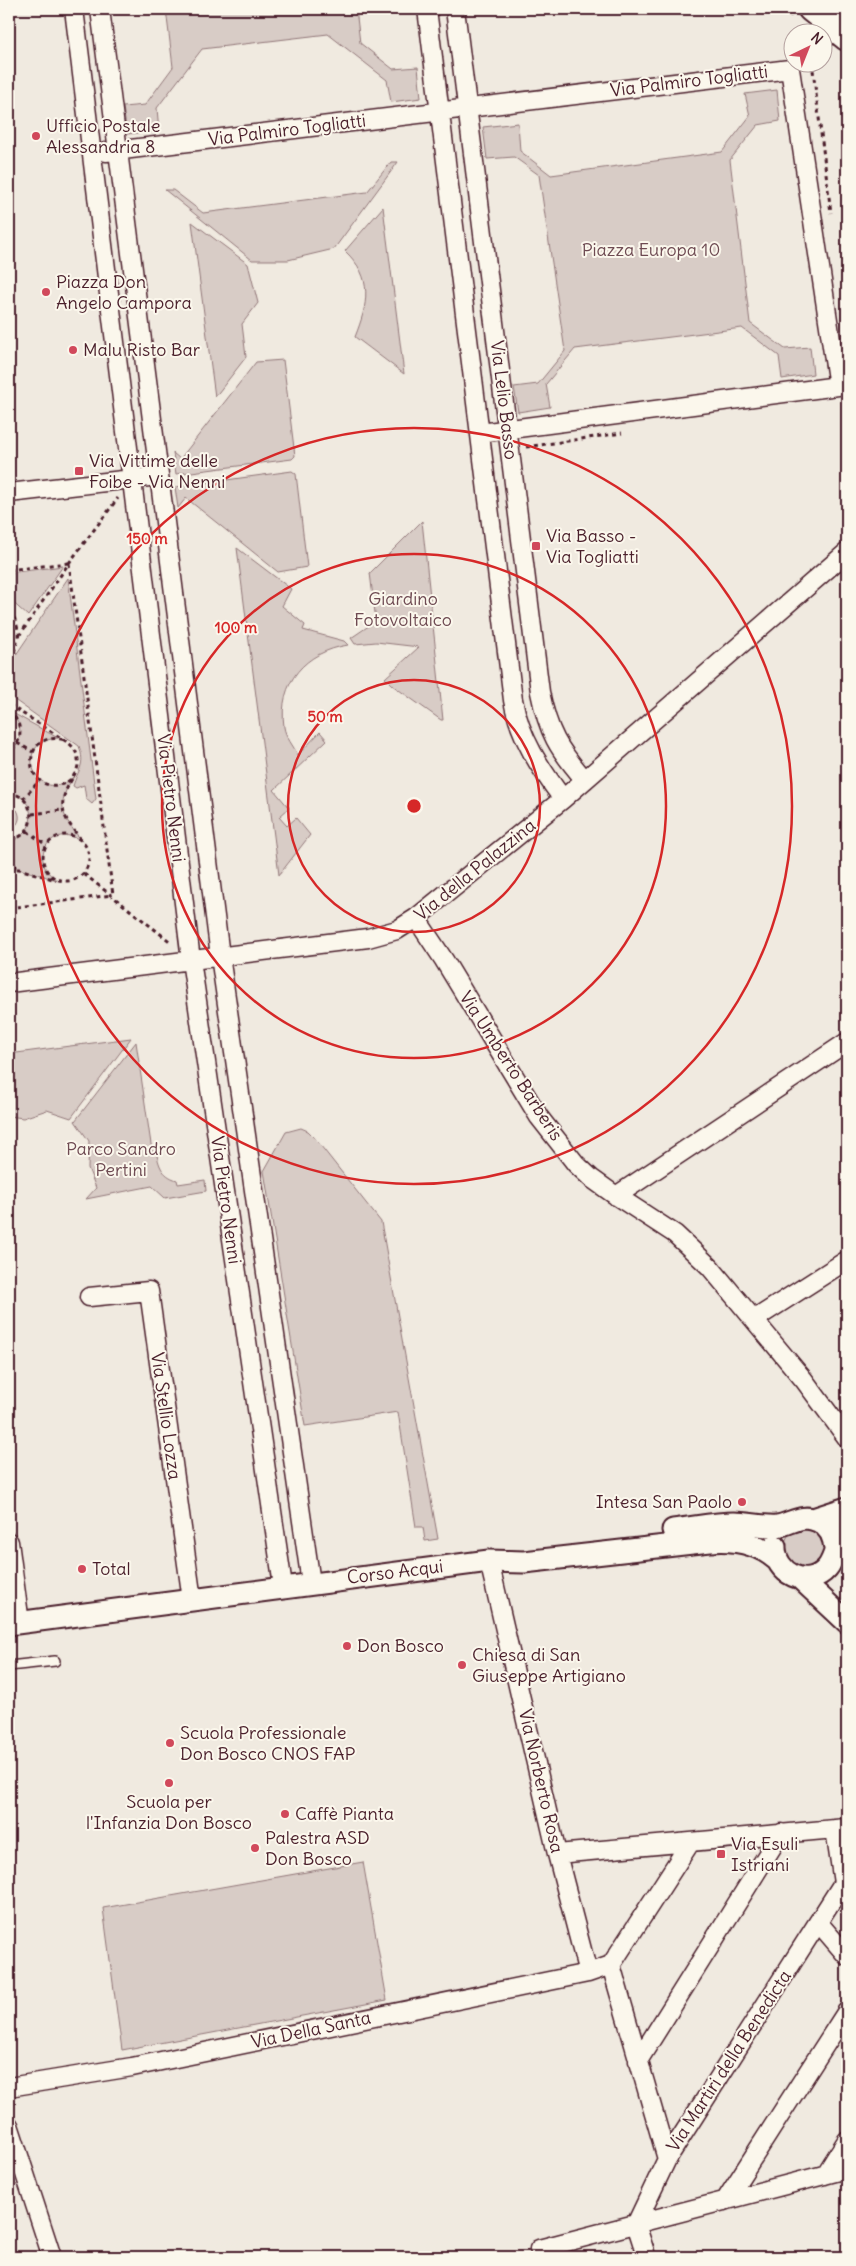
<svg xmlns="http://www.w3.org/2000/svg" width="856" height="2266" viewBox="0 0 856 2266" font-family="Delius,sans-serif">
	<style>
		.green { fill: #d8ccc6; stroke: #917678 }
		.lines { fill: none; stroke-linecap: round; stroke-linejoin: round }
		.service-casing { stroke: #4a1f2b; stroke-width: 12 }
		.minor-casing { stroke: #4a1f2b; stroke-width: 21 }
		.tertiary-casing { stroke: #4a1f2b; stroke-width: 25 }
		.secondary-casing { stroke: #4a1f2b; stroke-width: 29 }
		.path { stroke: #4a1f2b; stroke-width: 3; stroke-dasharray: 4 4; stroke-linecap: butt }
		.service { stroke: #fbf7ec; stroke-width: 9 }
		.minor { stroke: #fbf7ec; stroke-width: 18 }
		.tertiary { stroke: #fbf7ec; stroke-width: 21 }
		.secondary { stroke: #fbf7ec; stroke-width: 25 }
		.ring { fill: none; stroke: #d62828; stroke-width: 2.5 }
		.poi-dot { fill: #d1495b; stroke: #fbf7ec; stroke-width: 2 }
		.labels { text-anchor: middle; stroke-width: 4; stroke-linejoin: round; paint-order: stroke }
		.street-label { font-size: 18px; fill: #4a1f2b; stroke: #fbf7ec }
		.poi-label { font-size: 18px; fill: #4a1f2b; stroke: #fbf7ec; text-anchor: start }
		.park-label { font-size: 18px; fill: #6e4a52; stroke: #fbf7ec }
		.centre { fill: #d62828; stroke: #fbf7ec; stroke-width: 2.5 }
		.ring-label { font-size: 15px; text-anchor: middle; font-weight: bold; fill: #d62828; stroke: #fbf7ec; stroke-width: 4; stroke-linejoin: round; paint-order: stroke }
	</style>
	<rect width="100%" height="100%" fill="#f0eae0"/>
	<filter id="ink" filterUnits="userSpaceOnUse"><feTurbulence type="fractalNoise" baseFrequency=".02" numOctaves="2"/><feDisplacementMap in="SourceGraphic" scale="10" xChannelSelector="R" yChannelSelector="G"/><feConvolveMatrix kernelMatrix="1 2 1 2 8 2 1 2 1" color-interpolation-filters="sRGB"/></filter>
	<g filter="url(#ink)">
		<path class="green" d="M166 9H356L360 43 393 69 418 67 421 98 391 102 387 80 328 34 202 49 157 108 159 131 127 134 123 107 145 105 173 67Z
			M777 90 780 121 758 125 730 160 750 323 785 349 810 347 813 374 782 379 779 356 742 328 575 349 546 384 550 407 518 412 514 387 538 384 565 351 539 175 514 157 487 159 483 127 518 123 520 151 551 175 722 152 750 116 745 94Z
			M391 162H398L334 249 288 260H252L165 190H173L203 213 367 192Z
			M383 207 404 374 355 337C368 304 374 278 345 251Z
			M192 222 248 264 258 303 242 324 246 357 215 397Z
			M283 360 295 456 292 459 176 474 173 453 180 459 256 362Z
			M292 471 296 474 307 567 278 572 186 498 178 508 175 487Z
			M422 521 443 720H441L392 685 385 678 419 647 376 642 355 644 351 638 376 621 370 573Z
			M237 548 291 589 282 606 305 625 303 630 344 641 348 645C305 652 278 682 284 727 285 736 294 747 298 755L320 732 327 740 274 790 289 808 279 817 287 826 296 818 310 835 279 875Z
			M63 566 28 616 9 599V573Z
			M68 578 96 799 92 804 86 799 84 785 76 788 73 786C78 769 86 766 79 746L9 696V665Z
			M9 711 58 738C7 741 40 812 75 775 55 804 61 815 82 841 51 821 26 861 57 880L19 869H9V840C38 837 38 796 9 793V752C25 741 22 722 9 711Z
			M9 806 17 810C22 818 18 827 9 829Z
			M131 1038 71 1118 47 1110 23 1118 9 1116V1054Z
			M136 1042 152 1151H156C159 1165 161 1175 177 1180L178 1184 205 1180 206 1191 165 1198 152 1186 86 1199 96 1188 88 1168 89 1141 75 1121Z
			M301 1128 308 1131 313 1136 381 1222 438 1539 425 1541 423 1527H416L398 1412 305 1426 264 1171 286 1132Z
			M784 1548a20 20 0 1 1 40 0a20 20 0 1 1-40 0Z
			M363 1862 387 2000 122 2050 103 1908Z"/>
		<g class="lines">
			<defs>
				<path id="service" d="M9 1666 55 1661"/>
				<path id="minor" d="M74 9 191 960 283 1586
					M100 9 220 956 311 1583
					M427 9 513 700C520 738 540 768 563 799
					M455 9 540 692C548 732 558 749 585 780
					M831 25 845 9
					M106 152 790 69 838 386 480 433
					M9 493 158 476
					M416 918 444 960 539 1117 576 1164 591 1178 612 1193 675 1234 710 1267 804 1380 847 1438
					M9 983 368 938 397 930 416 918 563 799 847 552
					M616 1196 847 1042
					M89 1297 149 1291 192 1600
					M755 1319 847 1260
					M9 1542 20 1623
					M489 1561 557 1854 588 1973
					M557 1854 846 1828
					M818 1922 847 1956
					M611 1965 667 2159
					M611 1965 690 1843
					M638 2061 781 1833
					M9 2087 132 2067 588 1973 611 1965
					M9 2125 52 2257
					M825 2175 847 2140
					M725 2201 847 2011
					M539 2249 847 2169
					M640 2257 645 2252 636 2224 667 2159 843 1883 835 1829"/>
				<path id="tertiary" d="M813 1519 847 1508
					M673 1530C693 1528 714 1523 734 1523 748 1523 763 1527 777 1526 791 1524 802 1513 818 1521 829 1526 834 1537 835 1549
					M775 1546C774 1574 808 1590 827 1568 837 1556 835 1540 847 1526
					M800 1578 847 1622
					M9 1624 489 1561 524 1562 710 1541C734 1539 758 1543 777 1560"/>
				<path id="secondary" d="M811 9 847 38"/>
			</defs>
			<use href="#service" class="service-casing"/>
			<use href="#minor" class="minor-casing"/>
			<use href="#tertiary" class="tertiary-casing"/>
			<use href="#secondary" class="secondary-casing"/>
			<path class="path" d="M782 9 792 16
				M812 62 831 213
				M526 447 622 433
				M69 563 113 895
				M9 570 68 563
				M9 611C22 625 20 645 9 659
				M19 636 69 563 118 498
				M9 705C28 717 48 729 67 742 78 749 82 764 74 775 70 781 65 784 58 785 21 790 22 728 65 740
				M9 711C22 722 25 741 9 752
				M17 743 33 752
				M72 779C56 805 62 816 80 838
				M9 793C38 796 38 837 9 840
				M23 799 40 780
				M32 814 62 810
				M27 831 46 845
				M43 858a23 23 0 1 1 46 0a23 23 0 1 1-46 0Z
				M11 840 15 868
				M9 869H19L56 880
				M84 874 172 943
				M9 908 112 895"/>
			<use href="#service" class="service"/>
			<use href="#minor" class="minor"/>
			<use href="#tertiary" class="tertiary"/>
			<use href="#secondary" class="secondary"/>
		</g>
	</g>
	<g class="ring">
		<circle cx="414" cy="806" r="126"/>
		<circle cx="414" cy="806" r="252"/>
		<circle cx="414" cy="806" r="378"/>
	</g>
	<g class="poi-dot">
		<circle cx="36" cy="136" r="5"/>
		<circle cx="46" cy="292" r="5"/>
		<circle cx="73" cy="350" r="5"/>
		<rect x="74" y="466" width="10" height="10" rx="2.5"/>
		<rect x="531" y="541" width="10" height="10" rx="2.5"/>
		<circle cx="742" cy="1502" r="5"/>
		<circle cx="82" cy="1569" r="5"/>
		<circle cx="347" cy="1646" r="5"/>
		<circle cx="462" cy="1665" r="5"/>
		<circle cx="170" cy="1743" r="5"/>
		<circle cx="169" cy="1783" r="5"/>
		<circle cx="285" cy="1814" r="5"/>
		<circle cx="255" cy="1848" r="5"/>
		<rect x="716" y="1849" width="10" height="10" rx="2.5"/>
	</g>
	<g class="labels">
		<g class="street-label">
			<text transform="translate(689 81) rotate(-7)" y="6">Via Palmiro Togliatti</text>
			<text transform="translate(287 130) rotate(-7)" y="6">Via Palmiro Togliatti</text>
			<text transform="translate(504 400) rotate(83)" y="6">Via Lelio Basso</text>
			<text transform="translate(171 798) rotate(83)" y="6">Via Pietro Nenni</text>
			<text transform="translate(475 870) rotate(-39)" y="6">Via della Palazzina</text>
			<text transform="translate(511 1066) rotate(57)" y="6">Via Umberto Barberis</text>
			<text transform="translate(226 1200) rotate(82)" y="6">Via Pietro Nenni</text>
			<text transform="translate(166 1416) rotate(82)" y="6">Via Stellio Lozza</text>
			<text transform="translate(395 1572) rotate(-7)" y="6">Corso Acqui</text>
			<text transform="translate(541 1781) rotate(77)" y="6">Via Norberto Rosa</text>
			<text transform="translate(311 2030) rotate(-12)" y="6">Via Della Santa</text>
			<text transform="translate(729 2061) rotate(-57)" y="6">Via Martiri della Benedicta</text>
		</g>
		<g class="poi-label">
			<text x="46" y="132">Ufficio Postale<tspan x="46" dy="21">Alessandria 8</tspan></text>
			<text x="56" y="288">Piazza Don<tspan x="56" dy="21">Angelo Campora</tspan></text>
			<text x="83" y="356">Malu Risto Bar</text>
			<text x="89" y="467">Via Vittime delle<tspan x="89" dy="21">Foibe - Via Nenni</tspan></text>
			<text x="546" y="542">Via Basso -<tspan x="546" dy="21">Via Togliatti</tspan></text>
			<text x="732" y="1508" text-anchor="end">Intesa San Paolo</text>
			<text x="92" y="1575">Total</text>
			<text x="357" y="1652">Don Bosco</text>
			<text x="472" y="1661">Chiesa di San<tspan x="472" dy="21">Giuseppe Artigiano</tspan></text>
			<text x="180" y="1739">Scuola Professionale<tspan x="180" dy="21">Don Bosco CNOS FAP</tspan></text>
			<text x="169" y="1808" text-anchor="middle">Scuola per<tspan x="169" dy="21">l'Infanzia Don Bosco</tspan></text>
			<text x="295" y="1820">Caffè Pianta</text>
			<text x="265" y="1844">Palestra ASD<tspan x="265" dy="21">Don Bosco</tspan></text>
			<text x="731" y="1850">Via Esuli<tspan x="731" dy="21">Istriani</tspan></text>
		</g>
		<g class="park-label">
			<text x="651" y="256">Piazza Europa 10</text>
			<text x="403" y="605">Giardino<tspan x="403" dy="21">Fotovoltaico</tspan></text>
			<text x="121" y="1155">Parco Sandro<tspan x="121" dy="21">Pertini</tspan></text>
		</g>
	</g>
	<circle cx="414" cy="806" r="8" class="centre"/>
	<g class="ring-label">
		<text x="147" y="544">150 m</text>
		<text x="236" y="633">100 m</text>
		<text x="325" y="722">50 m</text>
	</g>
	<rect width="856" height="2266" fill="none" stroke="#fbf7ec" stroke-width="30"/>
	<rect x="15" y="15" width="826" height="2236" fill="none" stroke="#4a1f2b" stroke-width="2" filter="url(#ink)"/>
	<g transform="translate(808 48) rotate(43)"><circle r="24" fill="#fbf7ec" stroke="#b4a19f"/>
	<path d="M0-4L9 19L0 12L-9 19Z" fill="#d1495b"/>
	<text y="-8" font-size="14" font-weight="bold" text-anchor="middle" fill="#4a1f2b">N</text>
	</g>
</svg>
